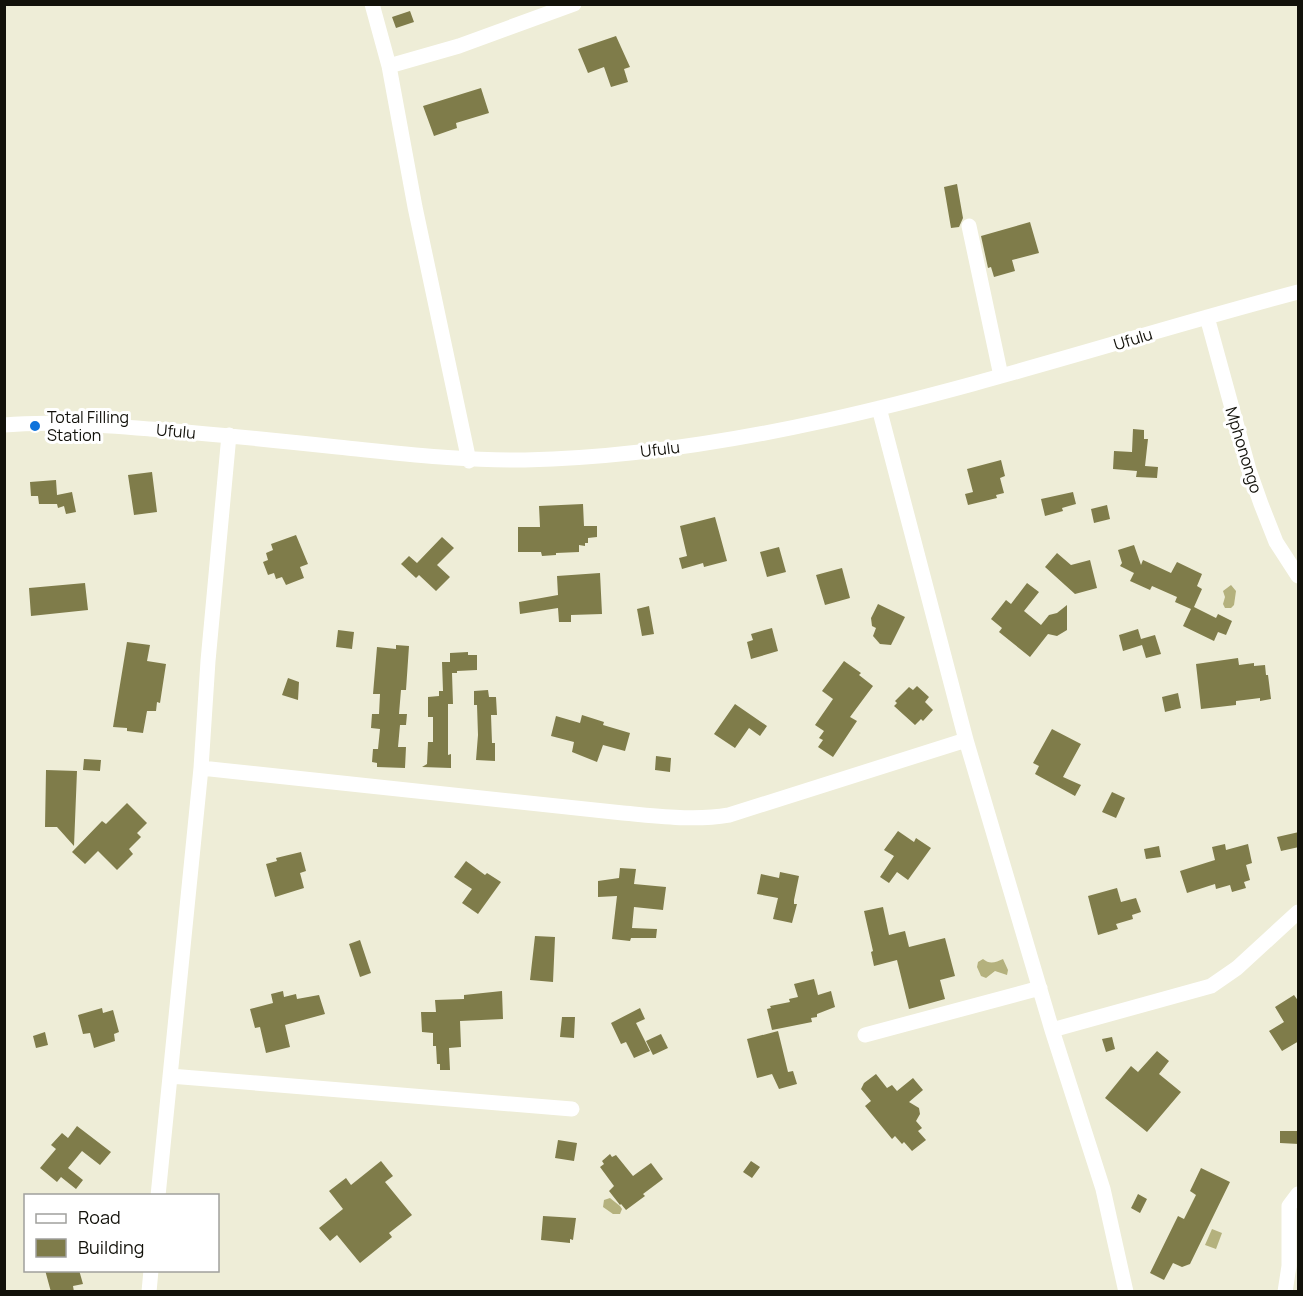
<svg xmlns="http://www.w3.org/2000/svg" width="1303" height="1296" viewBox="0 0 1303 1296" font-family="Manrope,sans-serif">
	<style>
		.water { fill: #b4b17d }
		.building { fill: #7f7c4a }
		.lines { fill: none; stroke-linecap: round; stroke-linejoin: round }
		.minor { stroke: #fff; stroke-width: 15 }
		.poi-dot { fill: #0e73db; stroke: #fff; stroke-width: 2 }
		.labels { text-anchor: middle; stroke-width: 6; stroke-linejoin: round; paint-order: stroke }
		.street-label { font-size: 16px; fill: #12110a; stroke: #fff }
		.poi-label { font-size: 16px; fill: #12110a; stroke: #fff; text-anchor: start }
	</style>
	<rect width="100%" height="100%" fill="#eeedd7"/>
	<path class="water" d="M1231 585 1236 591 1234 605 1231 608H1225L1223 604 1225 597 1223 591Z
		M983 959C990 965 996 962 1003 959L1008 970 1007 975 995 971 986 978 981 976 977 967 978 962Z
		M610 1198 620 1206 622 1209 620 1214H613L603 1207 604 1200Z
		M1212 1229 1222 1233 1216 1249 1205 1245Z"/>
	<path class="building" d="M410 11 414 22 396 28 392 17Z
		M616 36 630 67 624 69 628 82 611 87 604 67 588 73 578 49Z
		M481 88 489 113 456 123 457 128 434 136 423 106Z
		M957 184 963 218 959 227 951 228 944 187Z
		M1030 222 1039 253 1012 260 1015 271 994 277 991 267 988 268 981 236Z
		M1133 429 1144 430V439H1148L1145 466 1158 467 1157 478 1136 477 1137 471 1113 469 1114 451 1132 452Z
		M1001 460 1005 476 1000 478 1004 493 996 495 997 498 968 505 965 494 973 492 967 469Z
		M152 472 157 512 134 515 128 475Z
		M56 480 57 495 72 492 76 512 66 514 64 506 58 508 57 504H39L38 496H31L30 482Z
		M1073 492 1076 504 1062 508 1063 511 1045 516 1041 499Z
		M583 504 584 526H597V537L588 538V543H585V546L579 545V552L556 553V555L542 556 541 552H518V527H540L539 506Z
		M1107 505 1110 519 1094 523 1091 509Z
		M715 517 727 561 704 567 703 563 682 569 679 558 687 556 680 526Z
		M296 535 308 564 300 567 304 578 286 585 282 577 276 579 274 573 268 575 263 562 268 560 266 553 273 550 271 544Z
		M442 537 454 548 437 565 450 577 436 591 419 575 416 578 401 564 409 556 417 563Z
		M1134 545 1141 565 1143 560 1171 573 1177 562 1202 574 1197 586 1202 589 1194 607 1216 618 1218 614 1232 621 1226 635 1218 632 1214 641 1183 626 1191 609 1175 602 1177 597 1152 586 1150 590 1130 581 1134 573 1120 566 1122 563 1118 550Z
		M779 547 786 572 767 577 760 552Z
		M1057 553 1071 565 1090 560 1097 588 1075 594 1045 567Z
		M842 568 850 598 825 605 816 575Z
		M600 573 602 614 571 615V622H559L558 608 520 614 519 602 558 595 557 576Z
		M85 583 88 610 31 616 29 588Z
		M1027 583 1039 592 1024 611 1041 625 1049 615 1057 613 1067 605V630L1057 636 1048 634 1030 657 999 632 1002 628 991 619 1006 600 1011 604Z
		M878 604 905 617 891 645 880 644 873 636 876 628 872 626 871 618Z
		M649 606 654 634 642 636 637 609Z
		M772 628 778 651 751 659 747 642 753 640 751 634Z
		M1138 629 1141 639 1155 635 1161 654 1146 658 1142 645 1123 651 1119 635Z
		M338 630 354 632 352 649 336 647Z
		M127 642 150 645 147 661 166 664 160 703 157 702 156 711H147L143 733 127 731V728L113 727Z
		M396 645 409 646 406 690H401L399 714H407L406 725H400L398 747H406L405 768 377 767V763L372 762 373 749H378L380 729 371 728 372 714H379L380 694H373L377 647 396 649Z
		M468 652V655H477V670L457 671V673H452L453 704H448V755L451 754V768L422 767 427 764 428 742H433V717H428V697L439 696V691H443L442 662H450V653Z
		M1238 658 1239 665 1254 663V666L1265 665 1266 675H1268L1271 699 1260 701V698L1236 701V705L1201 709 1196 664Z
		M844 661 861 673 859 675 873 686 850 717 857 721 833 757 818 747 823 740 819 738 824 731 815 725 833 699 822 691Z
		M288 678 299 682 298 700 282 695Z
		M917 686 929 697 925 702 933 710 923 721 921 719 915 725 894 706 897 703 895 701 909 687 913 690Z
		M488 690 489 697H496L497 715H491L492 743H495V761L476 760 478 735 477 705H474V691Z
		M1178 693 1181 708 1165 712 1162 697Z
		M735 704 767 726 760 736 749 728 735 748 714 734Z
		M582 715 604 722 603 725 630 733 625 751 603 745 597 762 572 752 574 742 551 736 556 716 580 723Z
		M1052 729 1081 744 1063 777 1081 785 1075 796 1035 774 1039 766 1033 763Z
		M656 756 671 758 670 772 655 770Z
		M84 759 101 760 100 771 83 770Z
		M46 770 77 771 74 846 57 827H45Z
		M1112 792 1125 798 1116 818 1102 812Z
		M127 803 147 823 137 833 141 837 129 849 133 854 117 870 98 851 85 864 72 852 102 821 106 824Z
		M898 831 914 842 916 838 931 848 908 880 897 872 889 883 880 877 894 856 884 850Z
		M1299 832V847L1281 851 1277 837Z
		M1225 844 1226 850 1248 844 1252 863 1246 865 1250 880 1244 882 1246 888 1232 892 1230 885 1216 889 1215 884 1187 893 1180 871 1215 860 1212 847Z
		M1159 846 1161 857 1146 859 1144 849Z
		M301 852 306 871 300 873 304 888 275 897 266 864 277 861 276 858Z
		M466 861 485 875 487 873 501 882 478 914 462 903 472 889 454 877Z
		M620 868 636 869 634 884 666 887 663 910 634 907 632 928 657 929 656 938H631L630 941 612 939 617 896 598 897V881L619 878Z
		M780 872 799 876 794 900V904H797L792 923 773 919 778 898 757 894 761 874 779 878Z
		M1117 888 1121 902 1136 898 1141 912 1132 915 1133 919 1116 924 1118 929 1098 935 1088 896Z
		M883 907 889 935 905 931 909 947 945 938 955 976 940 980 945 999 909 1009 897 960 874 966 871 952 873 951 864 911Z
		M535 936 555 937 553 982 530 980Z
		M360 940 371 973 360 977 349 944Z
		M814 979 818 995 831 991 835 1007 817 1014V1017L811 1018 812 1022 772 1030 767 1009 771 1008 770 1006 790 1002 789 999 798 997 794 984Z
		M283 991 284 997 296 994 297 999 319 995 325 1014 285 1025 290 1047 266 1053 260 1027 255 1028 250 1009 273 1003 271 994Z
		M502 991 503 1019 460 1021 461 1047 449 1048 450 1070H440V1064H437L436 1046H433V1033L422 1032 421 1012H436L435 1000 464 999V995Z
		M1294 995 1299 1002V1041L1282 1051 1269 1031 1284 1022 1275 1007Z
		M102 1008 103 1013 113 1010 119 1032 114 1034 115 1041 94 1048 90 1033 83 1034 78 1015Z
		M640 1008 645 1019 636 1023 650 1051 634 1058 626 1042 621 1044 611 1023Z
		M562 1017H575L574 1038 560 1037Z
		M778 1031 788 1072 793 1071 797 1084 779 1089 772 1074 757 1078 747 1039Z
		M45 1032 48 1045 36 1048 33 1036Z
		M661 1034 668 1048 653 1055 646 1041Z
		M1112 1037 1115 1049 1106 1052 1102 1039Z
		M1157 1051 1169 1061 1159 1074 1181 1092 1147 1132 1105 1098 1131 1066 1138 1072Z
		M876 1074 887 1088 892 1085 897 1091 913 1078 923 1090 909 1102 919 1108 920 1114 916 1121 922 1128 918 1131 926 1140 912 1151 904 1142 902 1144 895 1136 892 1139 865 1106 871 1101 861 1089 864 1083Z
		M77 1126 111 1152 100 1165 82 1151 68 1168 83 1180 76 1189 61 1177 57 1182 40 1168 56 1149 51 1145 62 1133 68 1138Z
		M1280 1131H1299V1144L1280 1143Z
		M558 1140 577 1143 574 1161 555 1158Z
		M610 1154 612 1157 616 1155 633 1176 651 1163 663 1179 643 1194 645 1196 626 1210 621 1204 620 1205 609 1191 614 1186 600 1167 604 1164 602 1161Z
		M381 1161 393 1176 385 1182 412 1215 389 1233 392 1237 360 1263 337 1235 330 1241 319 1228 343 1209 329 1191 346 1178 351 1185Z
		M751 1161 760 1167 752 1178 743 1172Z
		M1201 1168 1230 1182 1190 1264 1182 1267 1173 1263 1164 1280 1150 1273 1178 1216 1184 1219 1196 1195 1190 1191Z
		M1138 1194 1147 1199 1140 1213 1131 1208Z
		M543 1216 576 1218 573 1240 570 1239V1243L541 1240Z
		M45 1270H79L83 1284 73 1286 74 1292H51Z"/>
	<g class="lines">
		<path class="minor" d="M372 4 389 66 415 207 469 461
			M389 66 459 46 574 4
			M969 226 1001 376
			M1207 317 1249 470 1261 504 1276 542 1298 576
			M879 408 966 740 1052 1030 1103 1189 1126 1292
			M4 425C53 421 101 425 150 429 216 434 281 441 347 448 407 454 464 461 525 460 791 454 1044 359 1298 292
			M201 768 623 813C658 816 694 821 729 815L966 740
			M1052 1030 1211 986 1237 968 1298 912
			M865 1035 1040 988
			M170 1076 572 1109
			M158 1196 201 768 208 661 229 435
			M149 1292 151 1270
			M1285 1292 1289 1266V1206L1298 1194"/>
	</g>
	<circle class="poi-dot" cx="35" cy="426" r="6"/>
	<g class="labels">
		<g class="street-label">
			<text transform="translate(1133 339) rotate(-17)" y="6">Ufulu</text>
			<text transform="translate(176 431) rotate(5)" y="6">Ufulu</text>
			<text transform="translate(660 449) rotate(-7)" y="6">Ufulu</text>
			<text transform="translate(1244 450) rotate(73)" y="6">Mphonongo</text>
		</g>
		<g class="poi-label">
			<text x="47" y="423">Total Filling<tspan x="47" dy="18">Station</tspan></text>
		</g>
	</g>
	<rect width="1303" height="1296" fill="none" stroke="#12110a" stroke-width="12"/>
	<rect x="24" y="1194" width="195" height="78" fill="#ffffff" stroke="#a0a09d" stroke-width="1.5"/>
	<rect x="36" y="1214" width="30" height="9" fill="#ffffff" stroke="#a0a09d" stroke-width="1.5"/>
	<text x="78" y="1224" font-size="18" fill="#12110a">Road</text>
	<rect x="36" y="1239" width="30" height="18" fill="#7f7c4a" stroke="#a0a09d" stroke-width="1.5"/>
	<text x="78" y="1254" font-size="18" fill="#12110a">Building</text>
</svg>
